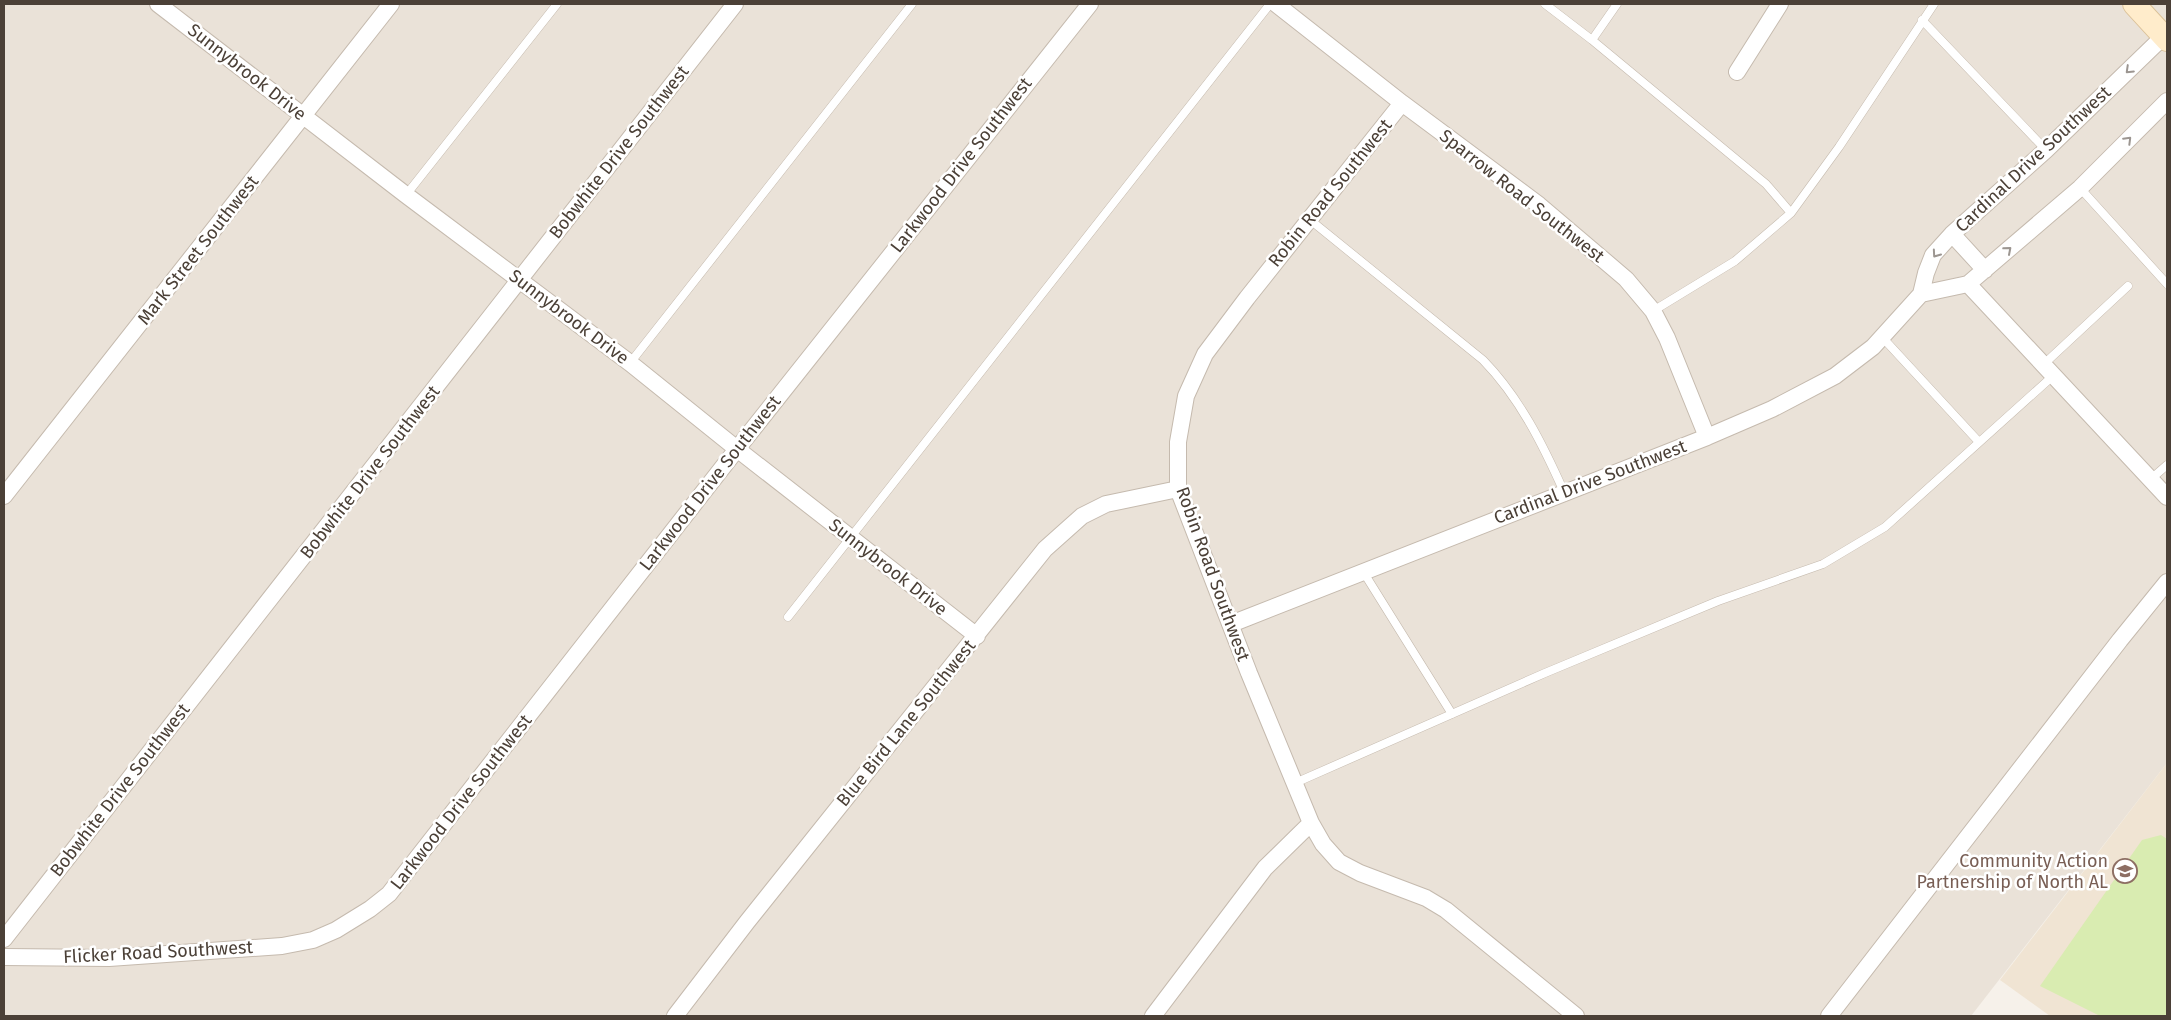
<svg xmlns="http://www.w3.org/2000/svg" width="2171" height="1020" viewBox="0 0 2171 1020" font-family="'Fira Sans',sans-serif">
	<style>
		.residential { fill: #eae2d8 }
		.education { fill: #f0e4d3 }
		.pitch { fill: #d9ecb1 }
		.lines { fill: none; stroke-linecap: round; stroke-linejoin: round }
		.lane-casing { stroke: #c5baae; stroke-width: 9 }
		.street-casing { stroke: #c5baae; stroke-width: 18 }
		.secondary-casing { stroke: #dbc299; stroke-width: 24 }
		.lane { stroke: #fff; stroke-width: 8 }
		.street { stroke: #fff; stroke-width: 16 }
		.secondary { stroke: #ffeccb; stroke-width: 22 }
		.oneway { stroke: #9c9691 }
		.labels { text-anchor: middle; stroke-width: 5; stroke-linejoin: round; paint-order: stroke }
		.street-label { font-size: 18px; fill: #4b4037; stroke: #fff }
		.education-label { font-size: 18px; fill: #785e54; stroke: #fff; text-anchor: end }
	</style>
	<rect width="100%" height="100%" fill="#f6f1ea"/>
	<path class="residential" d="M4 4H2167V763L1971 1016H4Z"/>
	<path class="education" d="M2167 763V1016H2050L2000 980Z"/>
	<path class="pitch" d="M2161 835 2167 839V1016H2100L2040 986 2142 840Z"/>
	<g class="lines">
		<defs>
			<path id="lane" d="M1545 4 1592 40 1766 184 1791 213
				M1922 20 2046 150
				M1592 40 1617 4
				M2080 188 2167 284
				M406 195 557 4
				M1309 219 1483 360C1520 398 1543 445 1564 492
				M1653 311 1735 261 1791 213 1839 147 1934 4
				M1882 337 1979 442
				M630 363 912 4
				M2044 364 2128 286
				M2151 479 2167 465
				M1364 573 1452 714
				M788 617 1270 4
				M1295 783 1545 673 1718 601 1823 564 1885 527 2054 375"/>
			<path id="street" d="M158 4 406 195 630 363 737 449 977 636
				M1276 4 1402 103 1539 205 1626 279 1653 311 1667 338 1707 437
				M1737 72 1780 4
				M1402 103 1247 298 1205 354 1186 396 1178 442V489L1249 673 1311 823 1323 844 1339 862 1360 873 1426 898 1446 910 1576 1016
				M1952 234 1985 270
				M1968 284 2167 497
				M1921 294 1968 284 2080 188 2167 101
				M4 496 391 4
				M1231 624 1707 437 1772 409 1835 376 1873 347 1921 294 1926 273 1933 255 1952 234 2046 150 2164 36
				M4 939 735 4
				M4 957 109 958 282 946 313 940 336 930 370 909 389 894 737 449 1090 4
				M675 1016 747 922 1045 549 1082 516 1106 504 1178 489
				M1153 1016 1265 868 1311 823
				M1829 1016 2120 640 2167 582"/>
			<path id="secondary" d="M2134 4 2167 40"/>
		</defs>
		<use href="#lane" class="lane-casing"/>
		<use href="#street" class="street-casing"/>
		<use href="#secondary" class="secondary-casing"/>
		<use href="#lane" class="lane"/>
		<use href="#street" class="street"/>
		<use href="#secondary" class="secondary"/>
	</g>
	<defs><path id="oneway-chevron" d="M-2-3.5L2.5 0L-2 3.5" fill="none" stroke-width="1.6" stroke-linecap="round" stroke-linejoin="round" transform="scale(1.25)"/></defs>
	<g class="oneway">
		<use href="#oneway-chevron" transform="translate(2129 70) rotate(136)"/>
		<use href="#oneway-chevron" transform="translate(2128 140) rotate(-45)"/>
		<use href="#oneway-chevron" transform="translate(2008 250) rotate(-41)"/>
		<use href="#oneway-chevron" transform="translate(1936 254) rotate(125)"/>
	</g>
	<defs>
		<symbol id="school-ring" viewBox="-11 -11 22 22"><circle r="9.5" fill="#fff" stroke="#8d6e63" stroke-width="1.5"/><path d="M0-5L7-2L0 1L-7-2ZM-4 1L0 2.5L4 1V4Q0 6-4 4Z" fill="#8d6e63"/></symbol>
	</defs>
	<g fill-rule="evenodd">
		<use href="#school-ring" x="2111" y="857" width="28" height="28"/>
	</g>
	<g class="labels">
		<g class="street-label">
			<text transform="translate(247 72) rotate(38)" y="6">Sunnybrook Drive</text>
			<text transform="translate(619 152) rotate(-52)" y="6">Bobwhite Drive Southwest</text>
			<text transform="translate(2033 159) rotate(-43)" y="6">Cardinal Drive Southwest</text>
			<text transform="translate(961 165) rotate(-52)" y="6">Larkwood Drive Southwest</text>
			<text transform="translate(1330 193) rotate(-51)" y="6">Robin Road Southwest</text>
			<text transform="translate(1522 196) rotate(38)" y="6">Sparrow Road Southwest</text>
			<text transform="translate(198 250) rotate(-52)" y="6">Mark Street Southwest</text>
			<text transform="translate(569 317) rotate(37)" y="6">Sunnybrook Drive</text>
			<text transform="translate(370 472) rotate(-52)" y="6">Bobwhite Drive Southwest</text>
			<text transform="translate(1590 482) rotate(-21)" y="6">Cardinal Drive Southwest</text>
			<text transform="translate(710 483) rotate(-52)" y="6">Larkwood Drive Southwest</text>
			<text transform="translate(888 567) rotate(38)" y="6">Sunnybrook Drive</text>
			<text transform="translate(1213 574) rotate(70)" y="6">Robin Road Southwest</text>
			<text transform="translate(906 723) rotate(-51)" y="6">Blue Bird Lane Southwest</text>
			<text transform="translate(120 790) rotate(-52)" y="6">Bobwhite Drive Southwest</text>
			<text transform="translate(461 802) rotate(-52)" y="6">Larkwood Drive Southwest</text>
			<text transform="translate(158 952) rotate(-3)" y="6">Flicker Road Southwest</text>
		</g>
		<g class="education-label">
			<text x="2108" y="867">Community Action<tspan x="2108" dy="21">Partnership of North AL</tspan></text>
		</g>
	</g>
	<rect width="2171" height="1020" fill="none" stroke="#4b4037" stroke-width="10"/>
</svg>
